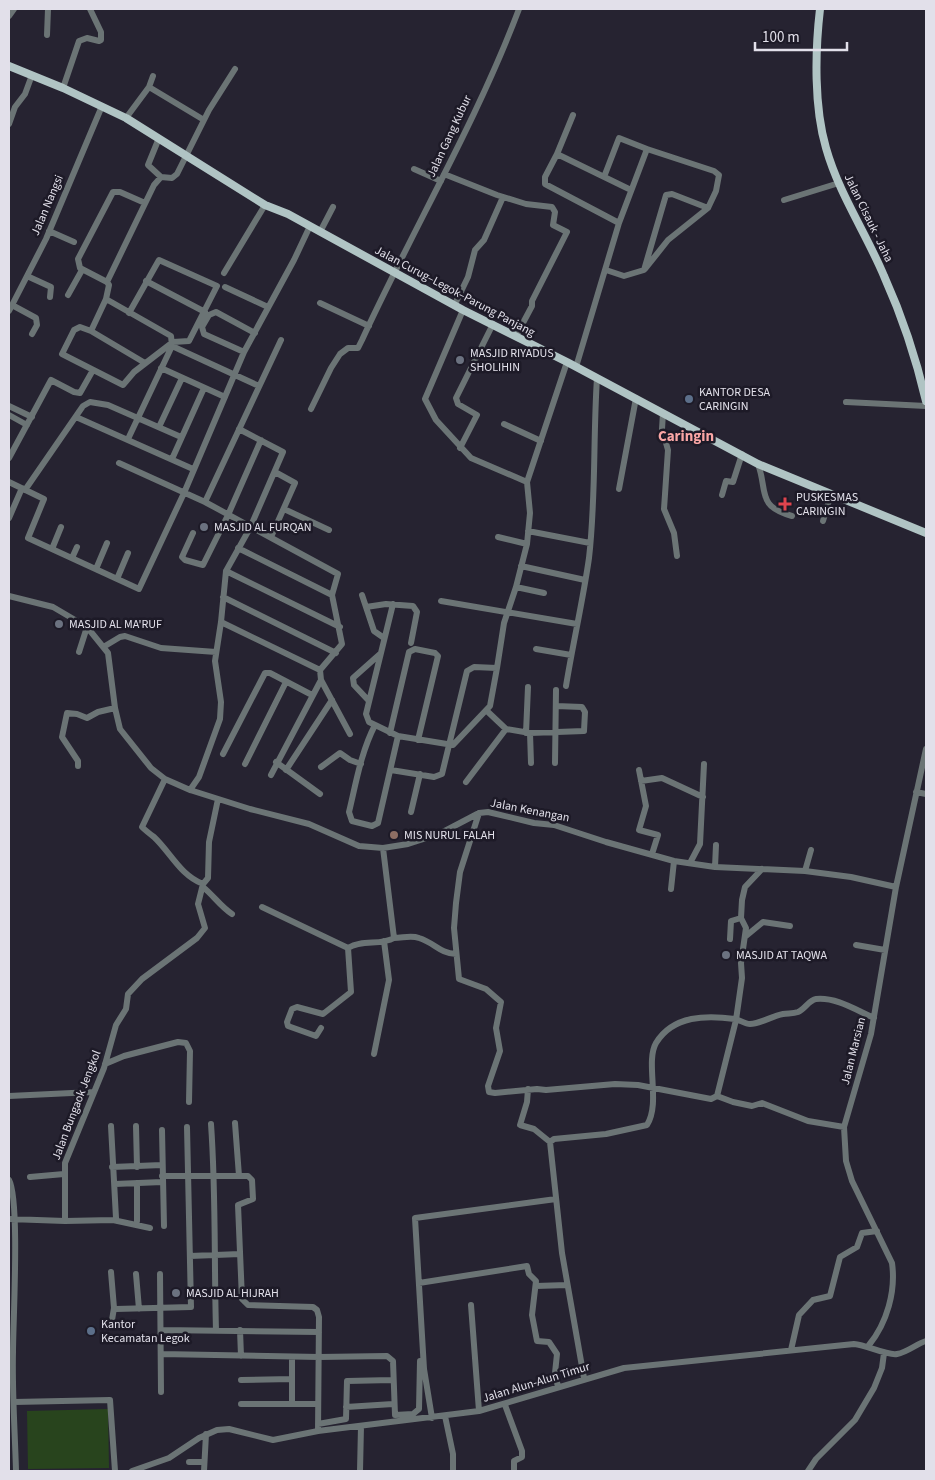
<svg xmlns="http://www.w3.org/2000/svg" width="935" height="1480" viewBox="0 0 935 1480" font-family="'Source Sans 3',sans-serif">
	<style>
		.pitch { fill: #28441d }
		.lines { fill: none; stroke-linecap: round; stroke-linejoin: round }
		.minor { stroke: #6b7475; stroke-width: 6 }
		.major { stroke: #b0c4c4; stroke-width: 8 }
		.worship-dot { fill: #6b7280; stroke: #1d1a27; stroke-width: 2 }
		.service-dot { fill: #5c6f8a; stroke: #1d1a27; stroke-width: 2 }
		.health-dot { fill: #e0444e; stroke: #1d1a27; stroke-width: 2 }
		.education-dot { fill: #8d6e63; stroke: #1d1a27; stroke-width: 2 }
		.labels { text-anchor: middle; stroke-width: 5; stroke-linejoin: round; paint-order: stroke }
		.street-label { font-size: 12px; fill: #e2e0ea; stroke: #1d1a27 }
		.poi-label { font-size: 12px; fill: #e2e0ea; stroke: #1d1a27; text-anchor: start }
		.quarter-label { font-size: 15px; font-weight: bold; fill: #faa6a5; stroke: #1d1a27 }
	</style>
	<rect width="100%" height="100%" fill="#262331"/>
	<path class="pitch" d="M108 1409 109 1468 28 1469 27 1411Z"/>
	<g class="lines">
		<path class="minor" d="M9 16 14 9
			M47 35 48 9
			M149 87 153 76
			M63 88 79 41 87 38 99 41 101 40V32L90 9
			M573 115 557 154 631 190
			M126 118 149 87 204 120
			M9 124 15 107 25 94 32 75
			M159 138 148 165 161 177 172 178 177 174 209 110 235 69
			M557 154 545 177V184L619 223
			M414 169 441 181
			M444 174 497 195 526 204 552 207 555 212 553 225 567 232 532 301V306L516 336
			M604 177 619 138 647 149
			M784 200 839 183
			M49 231 74 242
			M320 232 333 207
			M645 269 668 240 708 208
			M224 273 265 205
			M27 276 51 287 50 297
			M146 281 205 312
			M107 282 154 185 161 177
			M225 287 268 307
			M68 295 82 270
			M106 299 171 336 172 346 128 439
			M320 303 369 326
			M455 304 468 277 475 250 484 240 503 197
			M12 305 36 318 37 325 32 334
			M463 310 425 399 436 420 471 458 527 482
			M9 311 46 239 102 106
			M129 313 159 260 217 286 189 341 173 342 134 372 123 385 62 354 74 330 80 327 91 331 145 363
			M91 331 106 299 109 285 107 282 80 268 78 259 113 192H120L145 203
			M172 346 259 386
			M244 352 204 334 202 327 209 315 216 312 255 333
			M576 367 619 223 647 149 714 171 719 175 716 191 708 208 672 194 666 195 644 270 624 276 606 270
			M161 368 225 397
			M846 402 926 406
			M9 406 32 417
			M311 409 331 368 340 354 348 348H358L362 340C413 229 476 123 519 9
			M663 413 662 429 668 450 664 509 674 533 677 556
			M9 415 27 425
			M76 417 193 469
			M504 424 541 441
			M159 427 182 378
			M239 429 283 452 250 528 226 571 340 627
			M460 448 477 415 458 404 456 398 493 324
			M9 458 51 380 74 392 80 393 93 370
			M172 459 204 388
			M119 463 205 502 338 574 332 595 342 644 320 670 321 680 271 775
			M758 464C768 491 756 506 792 516
			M9 482 44 499 28 538 139 589 184 493 244 352 294 260 310 226
			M619 489 636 398
			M25 490 83 406 90 402 108 405 181 437
			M722 495 726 481 733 482 742 454
			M205 502 281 340
			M284 509 329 530
			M9 518 22 488
			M823 521 831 494
			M528 531 590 543
			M193 533 182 557 185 560 203 565 228 515 261 440
			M271 537 295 483 275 472
			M498 537 527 544
			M238 548 332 595
			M52 549 61 527
			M72 558 77 547
			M521 566 585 580
			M96 569 107 543
			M117 579 128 553
			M516 587 544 593
			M362 595 366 607
			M9 596 53 607 87 627 108 653 115 708 120 729 151 768 165 779 190 790 250 809 309 824 359 846 383 848 408 844 439 834 479 813 488 812 534 823 554 825 606 842 674 861 715 867 805 871 851 877 896 887
			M223 597 336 653
			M441 601 577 624
			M393 604 366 714 369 722 398 736 453 745 490 706 497 668
			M221 622 320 670
			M384 638 374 631 366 607 386 604 413 606 417 612 411 643
			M105 646 120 637 125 636 161 648 216 652
			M536 649 571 655
			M79 652 87 627
			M321 680 350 734
			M566 686C573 643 583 600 589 558 596 498 593 438 597 378
			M369 701 354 685 353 678 380 654
			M487 711 506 729
			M375 725C361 752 356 783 349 812L352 821 372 826 378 823 398 736
			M390 733 409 652 415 649 435 653 438 656 418 740
			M526 733 528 687
			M530 733 531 763
			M223 754 265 673H270L312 695
			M276 762 320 794
			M555 763 556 690
			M245 764 286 682
			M78 766V761L62 737 67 713 77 714 87 718 98 712 115 708
			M321 767 340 753 350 760 361 764
			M286 770 332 700
			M391 770 434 777 442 774 467 671 474 667 497 668 504 623 516 587 527 544 530 513 527 482 567 362
			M639 770 646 806 639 830 658 835 652 854
			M165 779 142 827C146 831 150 834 154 837 171 853 180 875 203 884
			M641 781 662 778 703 797
			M466 782 506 729 530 733 584 731 585 712 582 707 556 706
			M190 790 199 777 220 719 221 702 215 661 221 622 226 571
			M916 792 926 794
			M411 812 420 774
			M479 813 460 872 456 903 454 928 459 979 486 989 501 1002 496 1028 500 1051 488 1086 489 1092 495 1093 537 1089 546 1090 615 1084 638 1085 711 1099 717 1096 733 1102 752 1106 762 1103 808 1121 844 1127
			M690 863 700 844 704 764
			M715 867 716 845
			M805 871 811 850
			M203 887C214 896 220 906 232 914
			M671 889 674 861
			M262 907 348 948
			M746 936 763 922 790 926
			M394 938C403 938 411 935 419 938 435 943 439 953 456 954
			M730 939 731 921 741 918
			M856 945 885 950
			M321 1028 316 1036 288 1026 287 1022 292 1009 297 1007 323 1014 351 992 348 948C363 939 380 946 394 938L383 848
			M374 1054 389 980 384 941
			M105 1064 124 1056 178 1042 186 1043 190 1051 189 1102
			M528 1089 527 1102 520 1125 534 1129 550 1142
			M9 1096 93 1092
			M717 1096 736 1020 742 978 741 963 746 928 741 918 742 900 745 887 762 869
			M235 1123 239 1176
			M211 1124C216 1193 214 1261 216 1330
			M111 1126 116 1218
			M136 1126 137 1167
			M162 1130 164 1226
			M112 1167 162 1165
			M162 1176H248L252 1180 253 1199 238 1205 242 1299 248 1305 313 1307 317 1310 319 1317 318 1431
			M30 1177 64 1174
			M9 1180C20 1200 13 1322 13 1352 12 1392 15 1432 16 1471
			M137 1183V1221
			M115 1184 162 1182
			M9 1219 65 1221V1163L104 1068 116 1025 126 1009 128 994 142 979 197 938 205 928 198 904 203 884 208 878 209 842 218 799
			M65 1221 113 1220 150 1228
			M190 1256 240 1254
			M111 1272 114 1308 116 1309 191 1307 187 1127
			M136 1274 139 1309
			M160 1274 161 1392
			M419 1283 527 1266 529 1274 536 1281 532 1315 537 1341 549 1342 557 1354 555 1373 558 1387
			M536 1286 567 1285
			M471 1305 479 1411
			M112 1320 114 1308
			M161 1330 319 1332
			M240 1330 241 1356
			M869 1345C887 1323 896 1291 892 1263L852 1181 846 1161 844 1127 871 1034 896 887 926 749
			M791 1350 799 1315 813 1300 830 1296 840 1257 857 1247 862 1233 877 1231
			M161 1354 319 1357 387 1356 393 1361 395 1415 413 1414 419 1409 420 1361
			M292 1357V1404
			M584 1378 562 1253 550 1142 554 1139 606 1134 647 1125C661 1103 645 1062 656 1043 673 1015 707 1015 735 1019 740 1020 745 1024 750 1024 760 1024 772 1016 783 1014 788 1013 793 1014 798 1012 805 1009 809 1000 816 999 836 997 856 1010 874 1018
			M241 1380 292 1379
			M14 1402 110 1400 115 1471
			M241 1404H318
			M505 1405 522 1451V1457L514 1461V1471
			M346 1407 393 1404
			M445 1416 453 1454V1471
			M432 1418 424 1369 415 1218 556 1199
			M318 1424 346 1419 347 1381 392 1380
			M189 1462H204
			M132 1471 169 1458 199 1438 217 1430 229 1429 273 1440 318 1431 479 1411 624 1368 854 1344C867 1345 887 1356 897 1354 908 1352 916 1344 926 1341
			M204 1471 206 1434
			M360 1471 361 1426
			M808 1471 816 1459 855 1420 874 1388 882 1368 884 1353"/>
		<path class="major" d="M820 9C815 52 814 107 826 148 839 194 866 233 884 276 902 316 916 358 926 401
			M9 66 63 88 126 118 265 205 288 214 463 310 567 362 758 464 926 533"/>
	</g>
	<g class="worship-dot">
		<circle cx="460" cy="360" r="5"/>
		<circle cx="204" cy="527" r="5"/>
		<circle cx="59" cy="624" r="5"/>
		<circle cx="726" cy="955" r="5"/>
		<circle cx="176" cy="1293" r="5"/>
	</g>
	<g class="service-dot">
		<circle cx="689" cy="399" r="5"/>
		<circle cx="91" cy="1331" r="5"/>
	</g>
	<path class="health-dot" d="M782.5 496.5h5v5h5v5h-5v5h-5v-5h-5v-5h5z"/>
	<circle class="education-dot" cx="394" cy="835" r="5"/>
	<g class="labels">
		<g class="street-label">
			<text transform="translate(449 136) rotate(-65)" y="4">Jalan Gang Kubur</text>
			<text transform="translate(47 205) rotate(-67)" y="4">Jalan Nangsi</text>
			<text transform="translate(869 218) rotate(64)" y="4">Jalan Cisauk - Jaha</text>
			<text transform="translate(455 291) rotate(28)" y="4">Jalan Curug–Legok–Parung Panjang</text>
			<text transform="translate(530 810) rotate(11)" y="4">Jalan Kenangan</text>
			<text transform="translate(853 1051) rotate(-76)" y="4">Jalan Marsian</text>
			<text transform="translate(76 1105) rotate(-69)" y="4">Jalan Bungaok Jengkol</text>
			<text transform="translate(536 1382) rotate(-17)" y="4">Jalan Alun-Alun Timur</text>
		</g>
		<g class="poi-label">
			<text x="470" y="357">MASJID RIYADUS<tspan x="470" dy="14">SHOLIHIN</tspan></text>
			<text x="699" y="396">KANTOR DESA<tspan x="699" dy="14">CARINGIN</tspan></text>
			<text x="796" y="501">PUSKESMAS<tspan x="796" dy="14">CARINGIN</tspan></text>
			<text x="214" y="531">MASJID AL FURQAN</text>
			<text x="69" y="628">MASJID AL MA'RUF</text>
			<text x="404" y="839">MIS NURUL FALAH</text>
			<text x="736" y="959">MASJID AT TAQWA</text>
			<text x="186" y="1297">MASJID AL HIJRAH</text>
			<text x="101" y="1328">Kantor<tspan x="101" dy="14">Kecamatan Legok</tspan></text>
		</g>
		<g class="quarter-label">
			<text x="686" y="441">Caringin</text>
		</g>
	</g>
	<rect width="935" height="1480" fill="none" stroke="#e2e0ea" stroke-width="20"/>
	<path d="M755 42v8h92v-8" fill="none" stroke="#e2e0ea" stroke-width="2.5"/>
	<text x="762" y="42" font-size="15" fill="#e2e0ea" stroke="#1d1a27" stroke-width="4" paint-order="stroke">100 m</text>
</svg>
